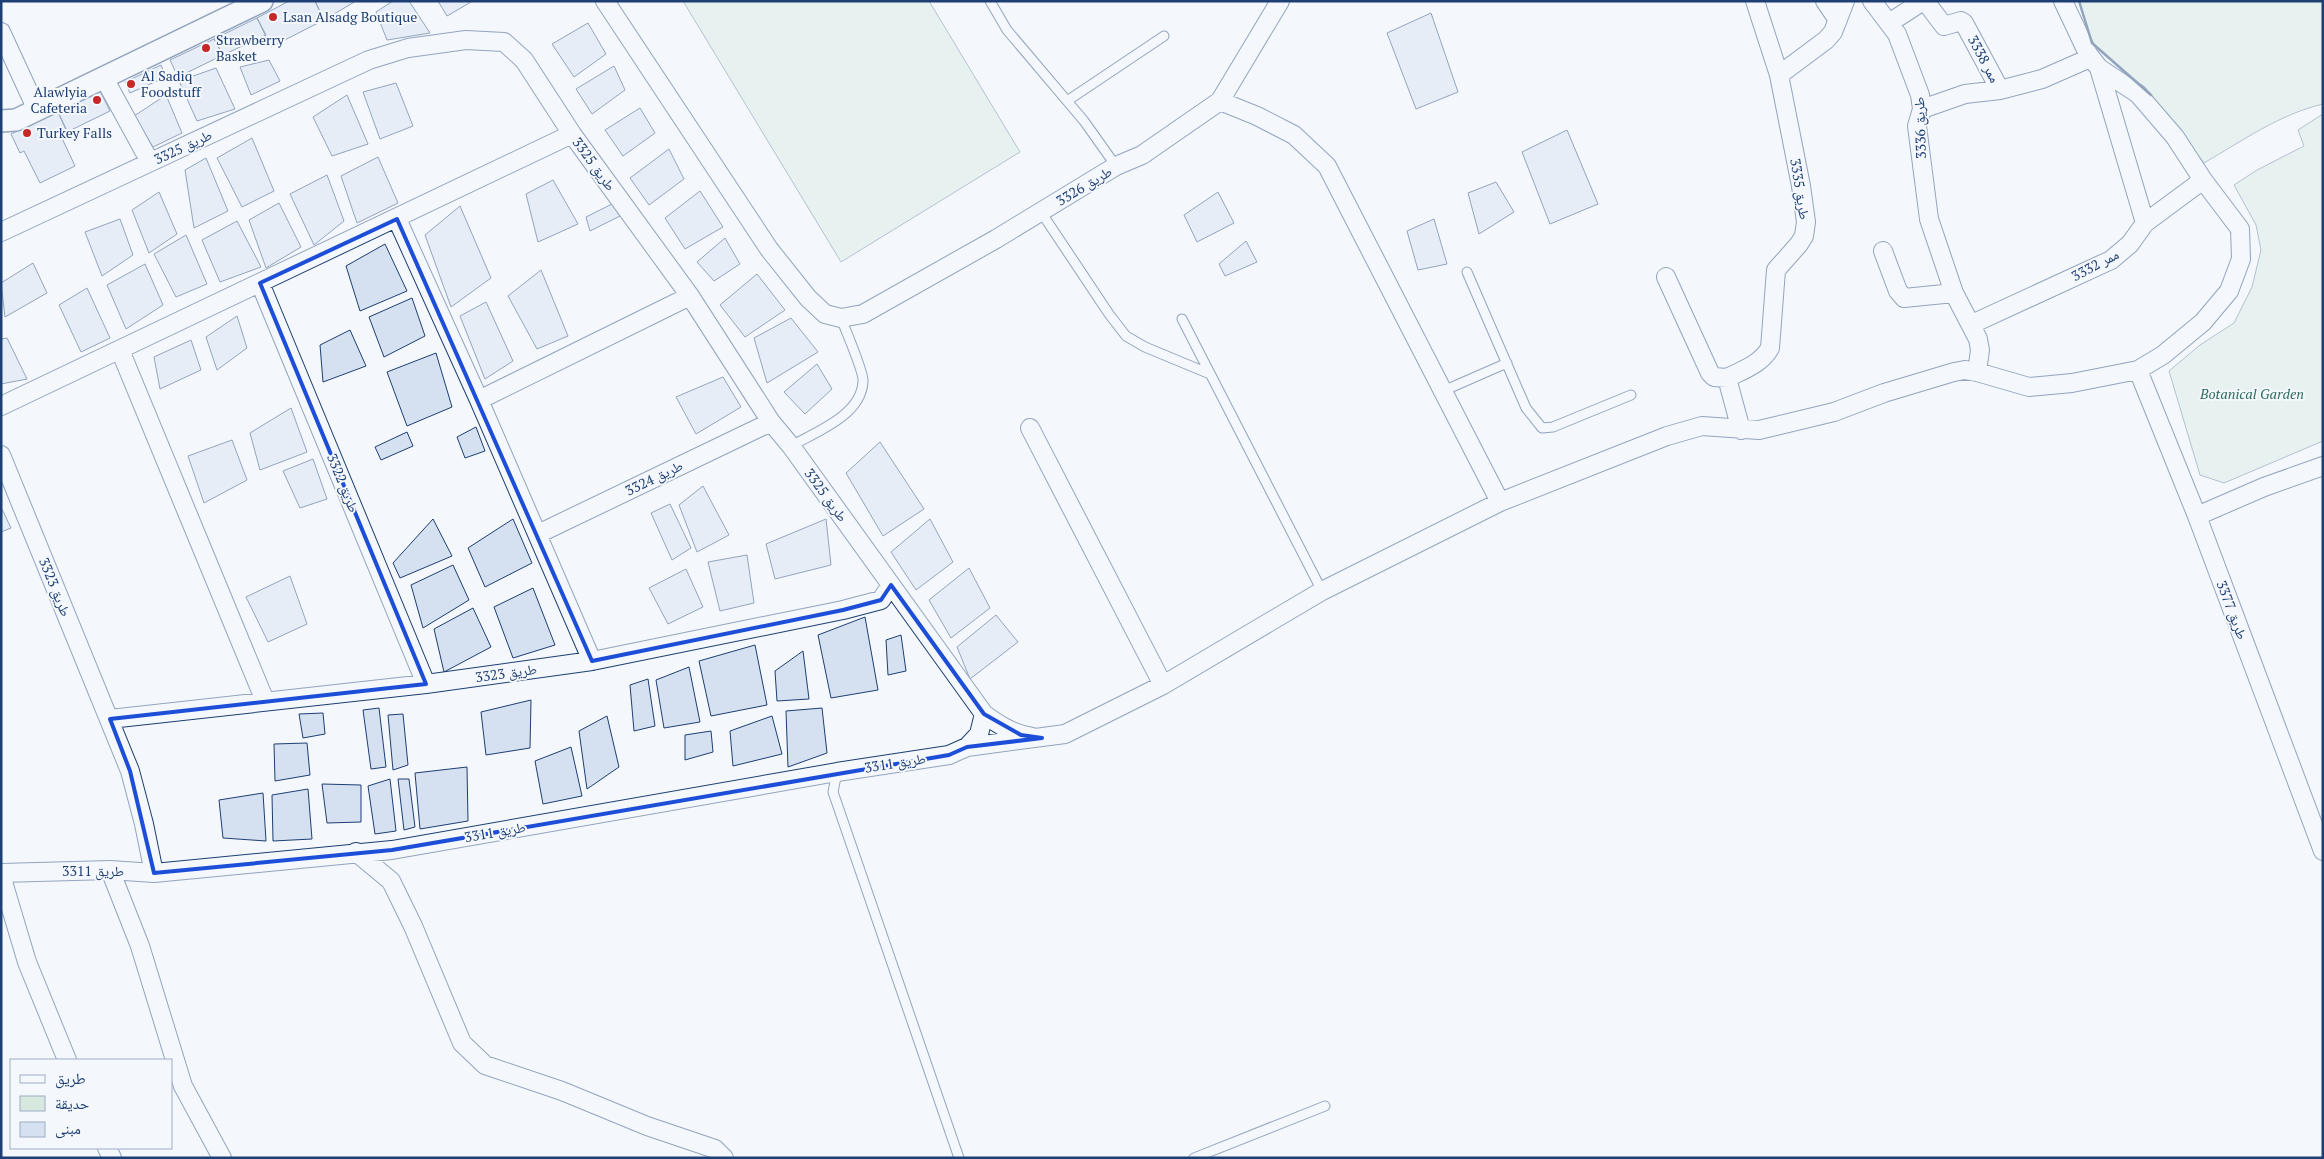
<svg xmlns="http://www.w3.org/2000/svg" width="2324" height="1159" viewBox="0 0 2324 1159" font-family="'PT Serif','Noto Naskh Arabic',serif">
	<style>
		.green { fill: #d7e8df; stroke: #687fa3 }
		.building { fill: #d5e0f0; stroke: #1d3f73 }
		.lines { fill: none; stroke-linecap: round; stroke-linejoin: round }
		.service-casing { stroke: #1d3f73; stroke-width: 11 }
		.minor-casing { stroke: #1d3f73; stroke-width: 20 }
		.tertiary-casing { stroke: #1d3f73; stroke-width: 24 }
		.service { stroke: #f4f7fb; stroke-width: 9 }
		.minor { stroke: #f4f7fb; stroke-width: 18 }
		.tertiary { stroke: #f4f7fb; stroke-width: 21 }
		.wall { stroke: #1d3f73; stroke-width: 2.5 }
		.marked { fill: none; stroke: #1d4ed8; stroke-width: 4; stroke-linejoin: round }
		.poi-dot { fill: #c62828; stroke: #f4f7fb; stroke-width: 2 }
		.labels { text-anchor: middle; stroke-width: 4; stroke-linejoin: round; paint-order: stroke }
		.poi-label { font-size: 14px; fill: #1d3f73; stroke: #f4f7fb; text-anchor: start }
		.street-label { font-size: 14px; fill: #1d3f73; stroke: #f4f7fb }
		.park-label { font-size: 14px; font-style: italic; fill: #2c6c60; stroke: #f4f7fb }
	</style>
	<rect width="100%" height="100%" fill="#f4f7fb"/>
	<path class="green" d="M683 1H929L1020 152 841 262Z
		M2079 1H2323V104C2280 114 2242 141 2204 163L2146 89 2092 43Z
		M2323 114V441L2224 483 2200 475 2169 371 2200 345 2234 323 2252 287 2261 250 2256 225 2234 185 2257 170 2304 146 2298 130Z"/>
	<path class="building" d="M289 1H315L324 20 271 47 257 18Z
		M315 1H356L324 20Z
		M393 1H409L430 33 387 40 376 12Z
		M438 1H471V2L447 16Z
		M1431 13 1458 92 1416 109 1387 33Z
		M257 18 266 35 223 55 214 39Z
		M588 23 606 54 574 77 552 44Z
		M214 39 223 55 178 77 170 60Z
		M269 60 280 81 251 95 240 67Z
		M161 65 166 77 130 93 125 82Z
		M614 66 625 90 592 114 576 89Z
		M216 68 235 109 197 121 179 81Z
		M396 83 413 126 380 139 363 92Z
		M100 91 110 111 67 132 58 112Z
		M166 95 182 133 153 147 134 116Z
		M347 95 368 144 332 156 313 117Z
		M640 108 655 133 623 156 605 130Z
		M58 112 67 131 60 134 75 166 40 183 24 151 20 153 11 134Z
		M1567 130 1598 204 1550 224 1522 152Z
		M252 138 274 191 242 207 217 158Z
		M669 149 684 179 649 205 630 178Z
		M378 157 398 203 357 223 341 176Z
		M206 158 228 211 194 228 185 170Z
		M327 175 344 221 314 245 290 194Z
		M553 180 578 224 538 242 526 194Z
		M1496 182 1514 212 1479 234 1468 193Z
		M700 191 723 227 685 249 665 218Z
		M159 192 177 234 149 253 132 210Z
		M1218 192 1234 223 1197 242 1184 215Z
		M279 203 301 247 266 268 249 220Z
		M612 204 620 216 590 231 586 217Z
		M460 206 491 278 451 307 425 235Z
		M120 219 133 255 102 276 85 232Z
		M1434 219 1447 264 1418 270 1407 231Z
		M237 221 261 267 220 282 202 240Z
		M186 235 207 284 176 297 154 254Z
		M725 238 740 264 714 281 697 262Z
		M1246 241 1257 262 1225 276 1219 264Z
		M385 244 407 291 360 311 346 266Z
		M33 263 47 293 5 317 1 283Z
		M145 264 163 305 126 329 107 285Z
		M541 270 568 336 537 349 508 296Z
		M757 274 785 310 745 337 720 305Z
		M87 288 110 338 81 352 59 305Z
		M412 298 425 336 384 357 369 317Z
		M486 302 513 361 485 379 460 316Z
		M237 316 247 348 217 370 206 337Z
		M791 318 818 352 767 383 754 338Z
		M350 330 366 366 323 382 320 345Z
		M7 338 27 379 1 384V339Z
		M191 340 201 370 160 389 154 357Z
		M436 353 452 407 407 426 387 372Z
		M817 364 832 389 805 414 784 392Z
		M723 377 741 407 696 434 676 397Z
		M291 408 307 452 260 470 250 433Z
		M476 427 485 451 465 458 457 437Z
		M407 432 413 446 381 460 375 447Z
		M232 440 247 480 204 503 188 456Z
		M880 442 924 509 883 536 846 473Z
		M313 459 327 499 300 508 283 471Z
		M703 486 729 535 697 552 679 505Z
		M670 504 691 548 672 560 651 513Z
		M1 507 11 528 1 532Z
		M433 519 452 556 400 578 393 563Z
		M513 519 532 563 485 587 468 548Z
		M826 519 831 565 775 579 766 544Z
		M930 519 953 562 916 590 891 552Z
		M747 555 754 603 720 611 708 562Z
		M453 565 469 600 423 628 411 585Z
		M969 568 990 608 951 638 929 600Z
		M686 569 703 607 668 624 649 588Z
		M290 576 307 624 268 642 246 597Z
		M533 588 555 645 513 658 494 607Z
		M473 608 491 647 444 672 434 629Z
		M996 615 1018 642 970 679 957 647Z
		M865 617 878 690 831 698 818 635Z
		M901 635 906 671 888 675 886 640Z
		M755 645 767 705 711 716 699 661Z
		M803 651 809 699 777 701 775 671Z
		M689 667 700 722 664 728 656 680Z
		M648 679 655 726 634 731 630 685Z
		M531 700 530 748 486 755 481 712Z
		M379 708 386 767 371 769 363 710Z
		M822 708 827 753 788 767 786 711Z
		M323 713 325 734 303 738 299 714Z
		M403 714 408 765 393 770 388 715Z
		M607 716 619 767 587 789 579 731Z
		M772 716 782 754 733 766 730 731Z
		M711 731 713 752 685 760V735Z
		M307 743 310 775 275 781 274 744Z
		M571 747 582 796 543 804 535 761Z
		M467 767 468 821 420 829 415 773Z
		M390 779 396 831 375 834 368 786Z
		M398 779H409L415 827 404 830Z
		M322 784 361 785V822L327 823Z
		M308 789 312 839 273 841 272 795Z
		M263 793 266 841 223 838 219 800Z"/>
	<g class="lines">
		<defs>
			<path id="service" d="M990 1 1007 30 1084 121 1116 166
				M1067 101 1164 36
				M1041 212 1109 314 1126 336 1145 347 1210 374
				M1467 272 1526 408 1542 428 1553 427 1631 395
				M1182 319 1322 591
				M1443 391 1507 363
				M791 446C816 432 862 415 863 381 864 372 845 329 841 318
				M837 772 833 792 959 1158
				M1194 1158 1325 1106"/>
			<path id="minor" d="M605 1 769 249 808 298 825 314 841 318 863 314 996 239 1116 166 1142 155 1220 101 1280 1
				M1825 1 1838 20
				M1872 1 1897 34 1920 95 1922 109 1917 126 1929 219 1954 293 1978 339 1980 350 1977 372
				M1925 1 1944 26 1961 21 1964 23 2000 90
				M1889 23 1923 1
				M1 32 37 110
				M1779 75 1826 40 1833 32 1845 1
				M104 78 150 162
				M1220 101 1257 116 1294 135 1327 166 1500 502 1667 436 1702 426 1759 430 1834 412 1884 393 1954 372 1965 370 1977 372 2029 387 2072 383 2138 370 2163 355 2203 322 2229 291 2241 259 2240 229 2203 180 2175 137 2138 94 2099 68 2088 54 2063 1
				M1922 109 1965 94 2000 90 2042 79 2090 58 2088 54
				M397 219 479 400 592 661
				M2145 223 2203 180
				M1 232 369 60 408 48 466 40 504 42 524 60 572 134 690 296 771 422 791 446 984 714 979 734 967 747 949 755 837 772 392 850 154 873 110 870 1 873
				M1883 251 1898 291 1904 298 1954 293
				M1666 277 1710 373 1714 377 1727 378
				M260 283 426 684
				M1972 324 2111 260 2130 244 2145 223 2099 68
				M120 350 265 701
				M2138 370 2197 516 2323 851
				M479 400 690 296
				M1 406 572 134
				M1030 428 1163 685
				M1741 430 1727 378C1743 370 1761 364 1770 348L1776 270 1799 244 1804 236 1806 222 1801 186 1779 75 1755 1
				M1 455 130 771 144 824 154 873
				M2197 516 2264 487 2323 466
				M538 534 771 422
				M984 714C999 725 1013 734 1032 737
				M110 719 426 684 592 661 843 610 881 600 891 585
				M967 747 1065 734 1163 685 1322 591 1500 502
				M356 852 391 881 413 926 462 1043 485 1065 562 1091 647 1126 715 1149 724 1158
				M110 870 140 946 183 1086 222 1158
				M1 875 27 962 67 1060
				M107 1148 112 1158"/>
			<path id="tertiary" d="M1 121 16 120 262 1"/>
		</defs>
		<use href="#service" class="service-casing"/>
		<use href="#minor" class="minor-casing"/>
		<use href="#tertiary" class="tertiary-casing"/>
		<use href="#service" class="service"/>
		<use href="#minor" class="minor"/>
		<use href="#tertiary" class="tertiary"/>
		<path class="wall" d="M2079 1 2092 43 2151 95"/>
	</g>
	<path d="M0 0H2324V1159H0ZM397 219 592 661 843 610 881 600 891 585 984 714 1021 735 1042 738 967 747 949 755 392 850 154 873 130 771 110 719 426 684 260 283Z" fill="#f4f7fb" fill-opacity=".55" fill-rule="evenodd"/>
	<path class="marked" d="M397 219 592 661 843 610 881 600 891 585 984 714 1021 735 1042 738 967 747 949 755 392 850 154 873 130 771 110 719 426 684 260 283Z"/>
	<g class="poi-dot">
		<circle cx="273" cy="17" r="5"/>
		<circle cx="206" cy="48" r="5"/>
		<circle cx="131" cy="84" r="5"/>
		<circle cx="97" cy="100" r="5"/>
		<circle cx="27" cy="133" r="5"/>
	</g>
	<g class="labels">
		<g class="poi-label">
			<text x="283" y="22">Lsan Alsadg Boutique</text>
			<text x="216" y="45">Strawberry<tspan x="216" dy="16">Basket</tspan></text>
			<text x="141" y="81">Al Sadiq<tspan x="141" dy="16">Foodstuff</tspan></text>
			<text x="87" y="97" text-anchor="end">Alawlyia<tspan x="87" dy="16">Cafeteria</tspan></text>
			<text x="37" y="138">Turkey Falls</text>
		</g>
		<g class="street-label">
			<text transform="translate(1984 59) rotate(62)" y="5">ممر 3338</text>
			<text transform="translate(1920 128) rotate(-92)" y="5">طريق 3336</text>
			<text transform="translate(183 147) rotate(-25)" y="5">طريق 3325</text>
			<text transform="translate(594 164) rotate(54)" y="5">طريق 3325</text>
			<text transform="translate(1084 186) rotate(-31)" y="5">طريق 3326</text>
			<text transform="translate(1800 189) rotate(81)" y="5">طريق 3335</text>
			<text transform="translate(2095 265) rotate(-28)" y="5">ممر 3332</text>
			<text transform="translate(654 478) rotate(-26)" y="5">طريق 3324</text>
			<text transform="translate(343 483) rotate(68)" y="5">طريق 3322</text>
			<text transform="translate(826 495) rotate(54)" y="5">طريق 3325</text>
			<text transform="translate(55 587) rotate(68)" y="5">طريق 3323</text>
			<text transform="translate(2232 610) rotate(69)" y="5">طريق 3377</text>
			<text transform="translate(506 673) rotate(-8)" y="5">طريق 3323</text>
			<text transform="translate(895 763) rotate(-9)" y="5">طريق 3311</text>
			<text transform="translate(495 832) rotate(-10)" y="5">طريق 3311</text>
			<text x="93" y="876">طريق 3311</text>
		</g>
		<g class="park-label">
			<text x="2252" y="399">Botanical Garden</text>
		</g>
	</g>
	<rect width="2324" height="1159" fill="none" stroke="#1d3f73" stroke-width="5"/>
	<rect x="10" y="1059" width="162" height="90" fill="#f4f7fb" stroke="#9eadc5"/>
	<rect x="20" y="1075" width="25" height="8" fill="#f4f7fb" stroke="#9eadc5"/>
	<text x="55" y="1084" font-size="15" fill="#1d3f73">طريق</text>
	<rect x="20" y="1096" width="25" height="15" fill="#d7e8df" stroke="#9eadc5"/>
	<text x="55" y="1109" font-size="15" fill="#1d3f73">حديقة</text>
	<rect x="20" y="1122" width="25" height="15" fill="#d5e0f0" stroke="#9eadc5"/>
	<text x="55" y="1134" font-size="15" fill="#1d3f73">مبنى</text>
</svg>
